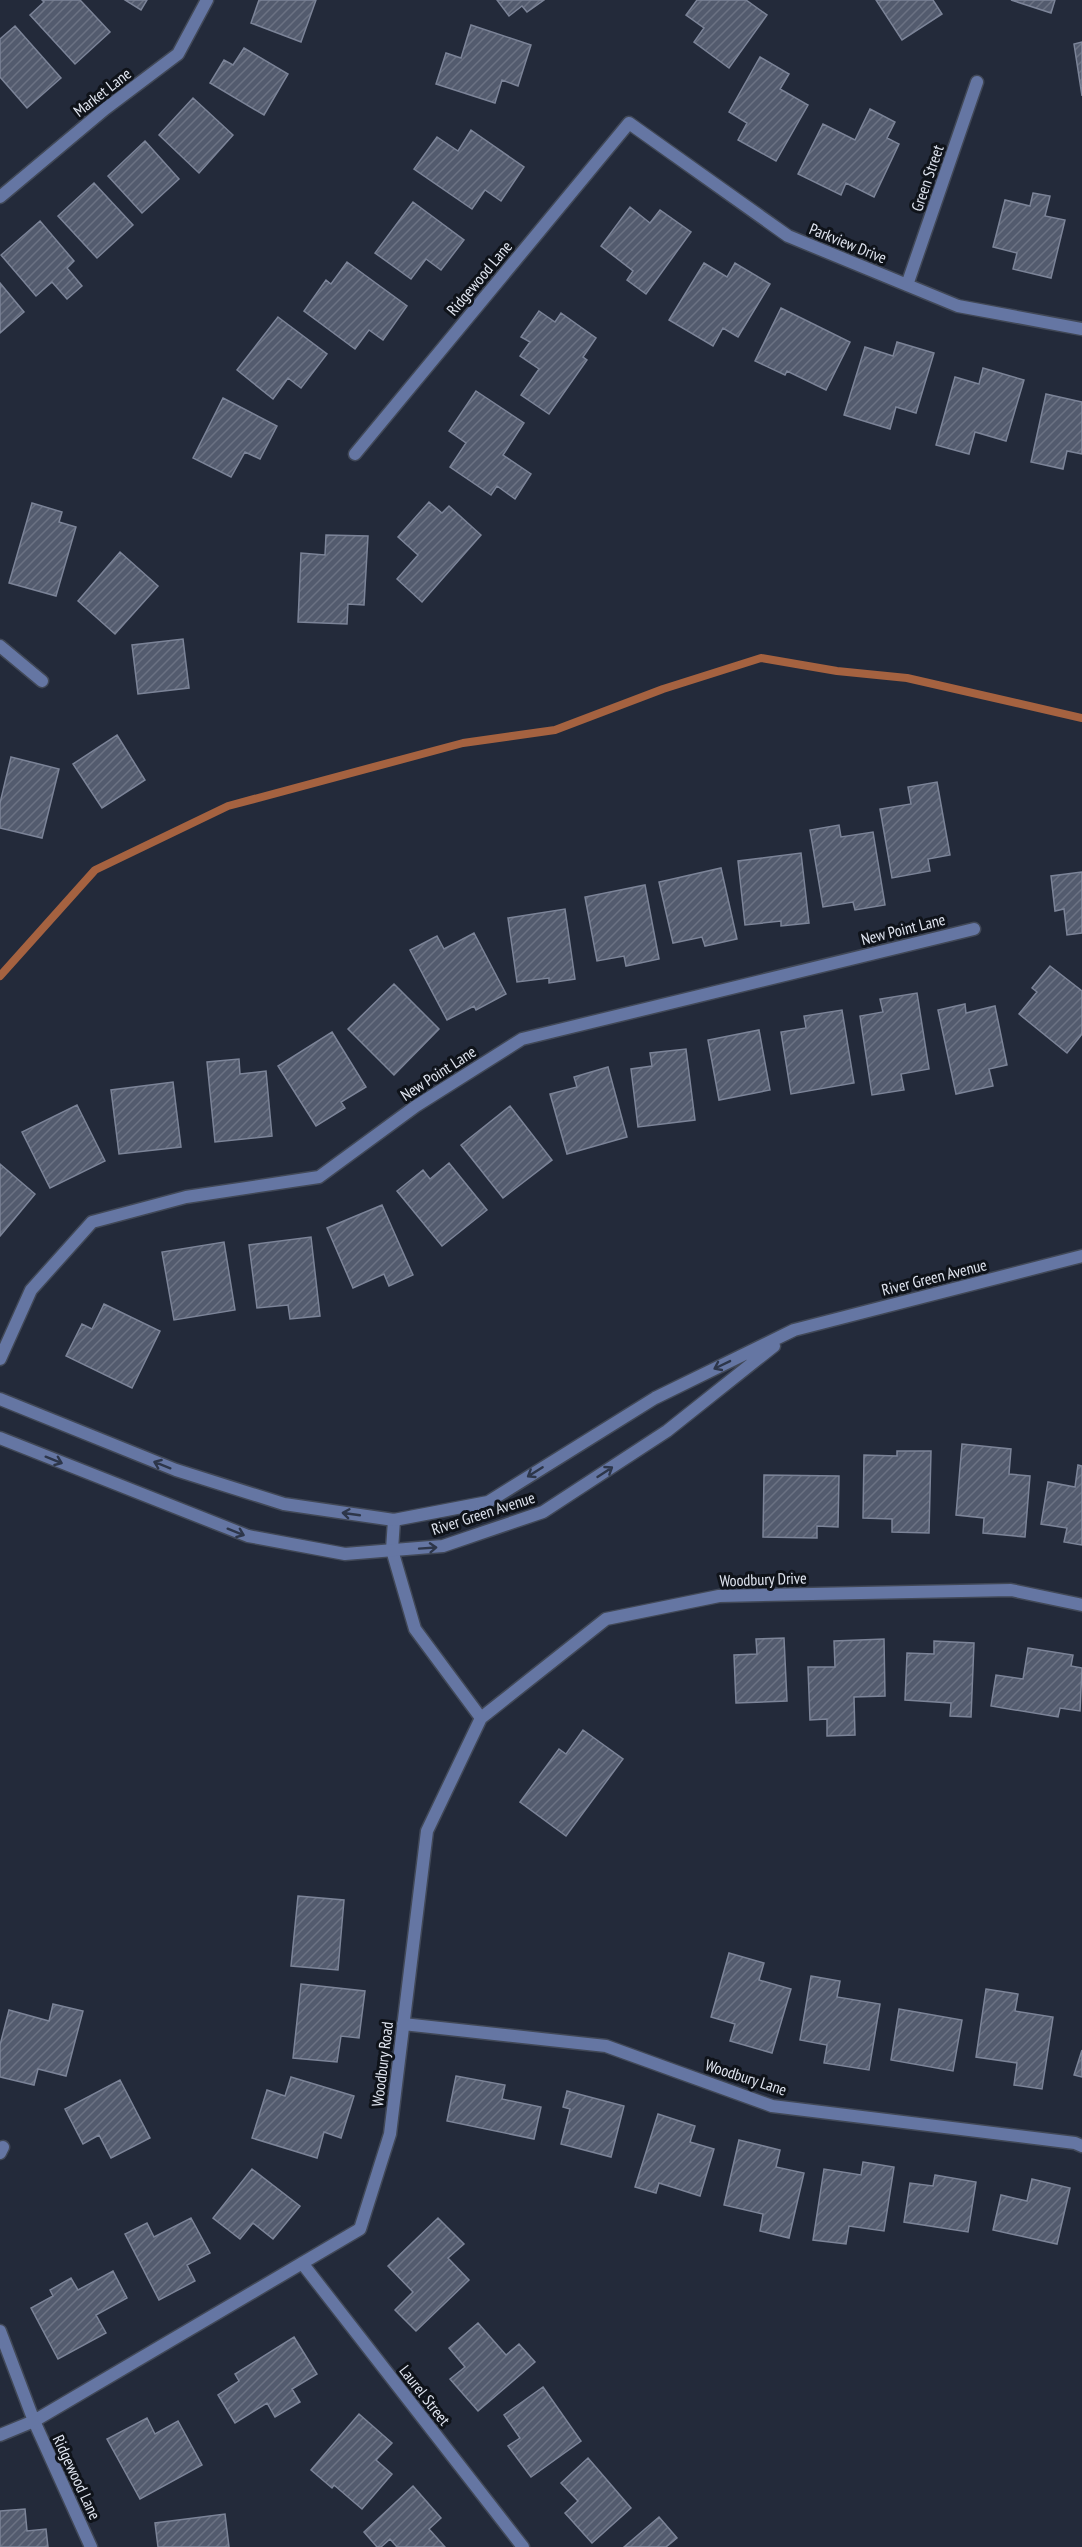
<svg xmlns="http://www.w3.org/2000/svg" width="1082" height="2547" viewBox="0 0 1082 2547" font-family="'PT Sans Narrow',sans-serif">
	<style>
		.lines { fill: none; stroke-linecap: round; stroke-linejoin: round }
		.stream { stroke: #a56240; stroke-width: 8 }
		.building { fill: url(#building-hatch); stroke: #7c8498; stroke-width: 1.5 }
		.minor-casing { stroke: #414857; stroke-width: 15 }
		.tertiary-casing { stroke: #414857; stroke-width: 15 }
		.minor { stroke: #6576a3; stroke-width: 12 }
		.tertiary { stroke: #6576a3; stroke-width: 12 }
		.oneway { stroke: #2d364a }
		.labels { text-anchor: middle; stroke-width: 6; stroke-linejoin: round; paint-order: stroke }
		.street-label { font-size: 16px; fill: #e0e5f0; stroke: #0f131a }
	</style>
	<defs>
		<pattern id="building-hatch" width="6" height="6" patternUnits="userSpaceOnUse" patternTransform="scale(1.5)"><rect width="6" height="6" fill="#535b6e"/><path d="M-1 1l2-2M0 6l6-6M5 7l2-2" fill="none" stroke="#6b7283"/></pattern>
	</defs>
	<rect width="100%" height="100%" fill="#232a3a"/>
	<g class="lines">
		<path class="stream" d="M0 976 95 870 228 806 463 743 555 730 663 689 761 658 837 671 907 678 1082 718"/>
	</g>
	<path class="building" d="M42 0H80L110 32 75 64 30 15 44 2Z
		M125 0H147L141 10Z
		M259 0H316L301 42 251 23Z
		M497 0H544L527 12 522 6 509 16Z
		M697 0H746L767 15 729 68 694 42 704 28 686 15Z
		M876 0H933L942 14 902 40Z
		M1011 0H1055L1051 13Z
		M471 25 531 45 518 86 502 80 495 103 436 84 446 53 461 58Z
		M15 26 61 78 27 108 0 77V39Z
		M1082 42V96L1074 44Z
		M244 48 288 74 264 115 210 83 224 60 233 65Z
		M760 57 789 74 780 89 808 105 776 161 738 140 747 123 729 112Z
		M193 98 233 135 199 173 159 135Z
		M870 109 895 122 887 138 899 144 874 197 846 183 841 195 798 174 823 124 855 140Z
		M471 130 524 167 501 201 485 190 472 209 414 169 437 137 458 151Z
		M145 141 179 179 142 213 108 176Z
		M94 183 133 225 97 258 58 216Z
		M1033 193 1050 196 1045 216 1065 220 1051 278 1013 269 1017 253 993 247 1005 200 1030 206Z
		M413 202 464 240 441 270 426 259 411 279 375 253Z
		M630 207 650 223 660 210 691 232 646 294 627 280 633 271 601 246Z
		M40 221 74 261 67 268 82 286 67 299 52 282 36 296 1 255Z
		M347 262 407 306 383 340 369 330 355 349 304 311 326 280 331 284Z
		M704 263 727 277 735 263 770 284 738 337 723 328 713 346 669 320Z
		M0 283 24 312 0 333Z
		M781 308 850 342 826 390 787 371 785 375 755 361Z
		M539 311 555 322 561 313 596 338 583 357 587 360 549 414 521 395 539 369 520 356 530 342 521 337Z
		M278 317 327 354 301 388 288 378 273 399 237 370Z
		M897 342 934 353 916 413 896 407 890 429 844 415 865 347 893 356Z
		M983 368 1024 380 1006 441 975 432 969 454 936 445 955 377 979 384Z
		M476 391 524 423 503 455 531 474 515 499 497 486 491 495 450 467 466 443 449 431Z
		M1046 394 1082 402V454L1067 451 1063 469 1031 462Z
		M223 398 277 426 260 459 245 452 231 477 193 458Z
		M429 502 442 513 449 506 481 535 422 602 397 579 418 555 398 537Z
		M32 503 62 512 59 522 76 527 56 596 9 583Z
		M326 535 368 536 364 605 348 604 347 624 298 622 301 553 325 555Z
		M120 552 158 586 115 634 78 601Z
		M183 639 189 688 138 694 132 645Z
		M117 735 145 780 102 808 73 764Z
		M11 757 59 769 42 838 0 828V803Z
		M937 782 950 855 928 859 930 871 892 878 880 809 911 804 908 787Z
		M839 825 841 837 873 832 885 905 855 910 853 902 823 907 810 830Z
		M801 853 809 923 781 926V921L745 925 738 861Z
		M721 868 737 939 705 946 702 937 673 943 659 882Z
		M1082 872V933L1067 935 1064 909 1055 911 1051 876Z
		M645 885 659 959 626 966 624 956 597 961 585 897Z
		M565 909 575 979 549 983V978L517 982 508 918Z
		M474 933 506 994 476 1010 474 1006 447 1020 410 950 437 936 444 949Z
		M1050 966 1082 991V1034L1067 1053 1019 1014 1037 992 1032 988Z
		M394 984 439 1029 394 1075 348 1029Z
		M917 993 929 1069 901 1074 904 1090 872 1095 860 1016 883 1012 880 999Z
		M965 1004 966 1013 995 1006 1007 1065 989 1069 993 1086 956 1094 938 1010Z
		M842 1010 854 1083 791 1094 781 1032 806 1028 804 1016Z
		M759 1030 770 1090 719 1100 708 1040Z
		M332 1032 366 1087 341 1102 345 1108 316 1126 278 1066Z
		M686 1049 695 1120 638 1127 631 1069 652 1066 650 1053Z
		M239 1059 240 1074 266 1071 272 1136 215 1142 207 1062Z
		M608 1067 627 1137 567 1154 550 1094 577 1087 574 1077Z
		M173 1082 181 1147 119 1154 111 1090Z
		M77 1105 105 1161 50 1188 22 1132Z
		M510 1106 552 1160 503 1198 461 1145Z
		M449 1163 487 1210 442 1246 397 1191 423 1170 430 1179Z
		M0 1164 35 1194 0 1236Z
		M382 1205 413 1275 389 1286 384 1274 353 1288 327 1228Z
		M311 1237 320 1316 290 1319 288 1305 257 1308 249 1245Z
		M224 1242 235 1310 174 1320 162 1252Z
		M104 1304 160 1331 132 1388 66 1356 82 1324 92 1329Z
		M962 1444 1011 1449 1009 1474 1030 1476 1025 1537 983 1533 984 1518 956 1515Z
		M897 1451H931L929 1533 892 1532V1519L863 1518 864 1455 897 1456Z
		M1078 1465 1082 1466V1545L1064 1542 1067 1528 1041 1524 1048 1482 1075 1487Z
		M764 1475 839 1476 838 1527 817 1526V1538L763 1537Z
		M784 1638 787 1701 736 1703 734 1655 757 1654 756 1639Z
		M884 1639 885 1696 854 1697 855 1735 827 1736V1719L810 1720 808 1667H835L834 1641Z
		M934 1641 974 1643 971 1717 950 1716 951 1703 905 1700 907 1653 934 1654Z
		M1028 1648 1073 1655 1071 1666 1082 1668 1080 1711 1060 1708 1058 1717 991 1706 996 1675 1023 1679Z
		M583 1730 623 1759 566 1836 520 1802 559 1749 566 1754Z
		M298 1896 344 1900 338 1970 291 1966Z
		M729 1953 764 1963 759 1980 791 1989 772 2053 730 2041 735 2024 711 2017Z
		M811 1976 840 1981 837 1997 880 2004 869 2070 824 2063 827 2045 800 2040Z
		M301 1984 365 1991 359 2038 341 2036 337 2062 293 2058Z
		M986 1989 1018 1994 1015 2011 1053 2017 1042 2089 1014 2085 1017 2063 976 2057Z
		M53 2004 83 2011 66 2076 38 2069 34 2085 0 2077V2045L9 2010 49 2021Z
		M899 2009 962 2020 953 2071 891 2060Z
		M1082 2050V2077L1074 2075Z
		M456 2076 505 2085 502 2099 541 2107 534 2139 447 2121Z
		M291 2077 354 2096 341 2138 324 2132 317 2158 252 2138 267 2090 285 2096Z
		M120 2080 150 2138 111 2158 99 2135 83 2144 65 2109Z
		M567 2091 624 2106 611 2157 561 2144 570 2109 563 2107Z
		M658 2114 695 2126 690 2142 714 2149 700 2196 659 2183 656 2193 635 2187Z
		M739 2140 780 2150 776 2167 804 2173 789 2238 760 2231 763 2214 724 2205Z
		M863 2162 894 2167 884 2231 849 2226 846 2244 813 2240 824 2169 861 2175Z
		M252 2169 300 2206 273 2239 253 2223 240 2239 213 2218Z
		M935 2175 976 2182 968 2232 904 2222 910 2183 933 2186Z
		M1032 2179 1070 2188 1057 2244 993 2230 1001 2195 1027 2201Z
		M191 2218 210 2253 187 2265 195 2281 159 2300 125 2234 147 2223 154 2237Z
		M438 2218 464 2244 448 2258 469 2280 416 2331 395 2310 413 2292 388 2266Z
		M113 2271 127 2298 96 2315 106 2333 58 2359 31 2308 53 2296 50 2290 71 2278 78 2290Z
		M478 2323 506 2355 519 2344 535 2362 478 2411 450 2379 465 2367 449 2348Z
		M294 2337 317 2374 292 2389 300 2402 275 2417 267 2403 235 2423 218 2395 239 2381 235 2374Z
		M543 2387 581 2441 531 2477 508 2446 520 2438 504 2415Z
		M359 2414 392 2443 376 2460 392 2474 362 2509 334 2485 332 2488 311 2470Z
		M147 2418 155 2434 178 2421 202 2465 140 2499 107 2439Z
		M588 2458 631 2508 592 2543 565 2513 578 2501 561 2483Z
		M413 2486 441 2518 429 2529 445 2547H397L390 2539 381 2547H377L364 2532Z
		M25 2509 27 2531 46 2529 48 2547H0V2511Z
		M225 2514 229 2547H158L155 2523Z
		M659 2517 677 2538 666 2547H624Z"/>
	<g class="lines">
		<defs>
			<path id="minor" d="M0 197 105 109 178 54 207 0
				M907 285 977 82
				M355 454 629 123 788 236 958 306 1082 329
				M0 646 42 681
				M0 1359 31 1290 92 1222 186 1197 319 1177 416 1106 522 1039 974 929
				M481 1718 606 1619 719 1596 1011 1590 1082 1605
				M403 2024 606 2046 772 2106 1075 2143 1082 2146
				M0 2153 3 2147
				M302 2263 523 2547
				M0 2331 34 2421 91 2547
				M0 2435 34 2421 360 2229 390 2134 427 1831 481 1718 415 1629 392 1550 394 1520"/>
			<path id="tertiary" d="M0 1399 176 1470 284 1504 394 1520 488 1502 655 1398 794 1330 1082 1256
				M0 1438 248 1536 345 1554 443 1546 543 1512 667 1431 774 1346"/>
		</defs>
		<use href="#minor" class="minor-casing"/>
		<use href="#tertiary" class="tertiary-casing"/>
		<use href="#minor" class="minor"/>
		<use href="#tertiary" class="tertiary"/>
	</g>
	<defs><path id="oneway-shaft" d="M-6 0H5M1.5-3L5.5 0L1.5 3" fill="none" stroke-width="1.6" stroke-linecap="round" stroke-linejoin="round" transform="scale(1.5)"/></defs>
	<g class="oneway">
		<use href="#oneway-shaft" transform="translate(722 1365) rotate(154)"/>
		<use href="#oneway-shaft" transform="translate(54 1460) rotate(22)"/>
		<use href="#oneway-shaft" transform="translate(162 1465) rotate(-158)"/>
		<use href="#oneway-shaft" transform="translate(535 1472) rotate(148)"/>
		<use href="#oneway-shaft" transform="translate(605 1472) rotate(-33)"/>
		<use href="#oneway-shaft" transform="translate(351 1514) rotate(-172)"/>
		<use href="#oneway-shaft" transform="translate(236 1532) rotate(22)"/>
		<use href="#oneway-shaft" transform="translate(428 1548) rotate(-4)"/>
	</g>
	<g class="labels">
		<g class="street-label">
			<text transform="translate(102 92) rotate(-38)" y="6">Market Lane</text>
			<text transform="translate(927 178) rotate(-71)" y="6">Green Street</text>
			<text transform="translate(848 243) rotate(22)" y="6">Parkview Drive</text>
			<text transform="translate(479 278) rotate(-50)" y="6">Ridgewood Lane</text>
			<text transform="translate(903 929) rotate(-14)" y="6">New Point Lane</text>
			<text transform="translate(438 1073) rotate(-33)" y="6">New Point Lane</text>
			<text transform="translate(934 1277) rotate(-14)" y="6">River Green Avenue</text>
			<text transform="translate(483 1513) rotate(-18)" y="6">River Green Avenue</text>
			<text transform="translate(763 1579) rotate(-2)" y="6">Woodbury Drive</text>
			<text transform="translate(382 2064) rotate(-83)" y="6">Woodbury Road</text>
			<text transform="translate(746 2077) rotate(18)" y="6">Woodbury Lane</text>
			<text transform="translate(425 2395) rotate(52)" y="6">Laurel Street</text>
			<text transform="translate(77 2477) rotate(65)" y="6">Ridgewood Lane</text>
		</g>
	</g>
</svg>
